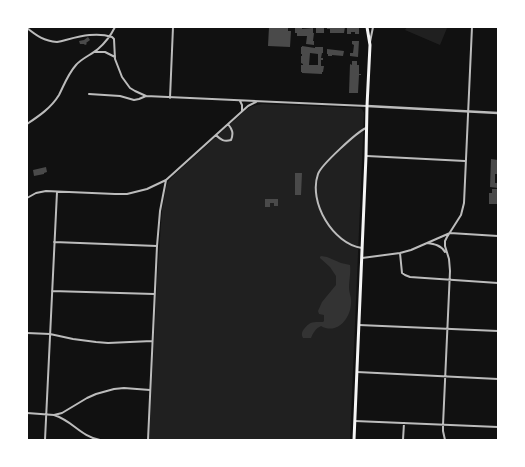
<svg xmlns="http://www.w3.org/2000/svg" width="525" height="467" viewBox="0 0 525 467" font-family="'Exo 2',sans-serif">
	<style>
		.green { fill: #202020 }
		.water { fill: #333 }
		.building { fill: #4a4a4a; fill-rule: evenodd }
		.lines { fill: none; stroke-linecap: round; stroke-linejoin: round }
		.minor { stroke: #bcbcbc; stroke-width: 2 }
		.tertiary { stroke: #bcbcbc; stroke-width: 2.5 }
		.secondary { stroke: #f5f5f5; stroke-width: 3 }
	</style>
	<rect width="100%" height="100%" fill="#111"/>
	<path class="green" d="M407 27H445L447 28 440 45 405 30Z
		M262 104 360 108 362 109 364 113 350 440H149L157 280 162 210 166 187 168 182 173 176 247 109 253 106Z"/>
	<path class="water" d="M321 256 327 257 341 263 350 265C351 273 349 280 349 288 349 293 352 298 351 304 350 319 337 335 321 326 316 328 313 333 311 338H303C301 334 302 332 304 329 310 321 314 322 323 322L324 321V315L319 314 318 311 322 302 336 285V276L330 267 320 258V257Z"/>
	<path class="building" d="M269 27H288V31H291L290 47 268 46Z
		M297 27H302V29L313 28V33H314L313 41H314V45L306 44 307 36H297V33H295V28H297Z
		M327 27H345L344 33H330V29H327Z
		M347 27H359V34H355V32H351V34H347Z
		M316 28H324V33H316Z
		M88 37 90 40 86 43 87 44 85 45 84 44H80L79 41 84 40Z
		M352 41H359L358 57 350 56V53H353L354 45 352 44Z
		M302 46 315 48V47H323V53H322L321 58H323V60H321V66H324L323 72H322V74L302 73V72H301V65H303V64L301 63V56H302V54H301V47H302ZM310 53 318 54V65H309Z
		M327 49 344 51 343 56 332 55V56H328V54H327Z
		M352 61H357V65H359V74H361V75H359L358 93H349L350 64 352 65Z
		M491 159 498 160V174H495V183H498V188L490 187Z
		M46 167 47 172 44 173V174L34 176 33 170Z
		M295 173H302L301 195H295Z
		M492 189H498V204H489V193H492Z
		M265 199H278V206H274V203H270V207H265Z"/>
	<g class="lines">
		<path class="minor" d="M27 28C37 36 44 41 57 42 75 38 94 31 112 37L114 39 115 59 122 77 130 88 135 91 146 96
			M370 42 373 27
			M95 52H105L115 57
			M89 94 120 96 134 100 139 99 146 96 367 106
			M170 98 173 27
			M240 101 242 105V111
			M27 124C39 116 51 108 59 95 64 85 68 74 76 65 82 58 91 55 98 49 105 43 111 35 115 27
			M216 135C221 140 224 142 231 140 234 133 232 129 228 124
			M367 156 465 161
			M27 198 36 193 46 191 115 194H127L147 189 166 180 248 106 256 102
			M54 242 157 246
			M427 243C434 244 441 245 445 252
			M362 248C333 244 308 202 318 174 321 165 357 132 366 128
			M400 253 402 273 405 275 410 277 498 283
			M362 258 400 253 411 250 450 233 498 236
			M52 291 154 294
			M359 325 498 331
			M27 333 50 334 73 339 96 342 108 343 152 341
			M357 372 498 379
			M27 413 54 415 62 413 87 398 96 394 114 389 124 388 150 390
			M54 415C73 421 80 436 100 440
			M355 421 498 427
			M45 440 57 192
			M148 440 157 246 160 211 166 180
			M403 440 404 423
			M445 440 443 431V425L450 271 449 259 445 246V241L447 237 461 215 464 203 472 27"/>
		<path class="tertiary" d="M367 106 498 113"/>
		<path class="secondary" d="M354 440 366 156 367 106 370 45 367 27"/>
	</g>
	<rect width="525" height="467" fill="none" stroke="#ffffff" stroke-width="56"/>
</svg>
